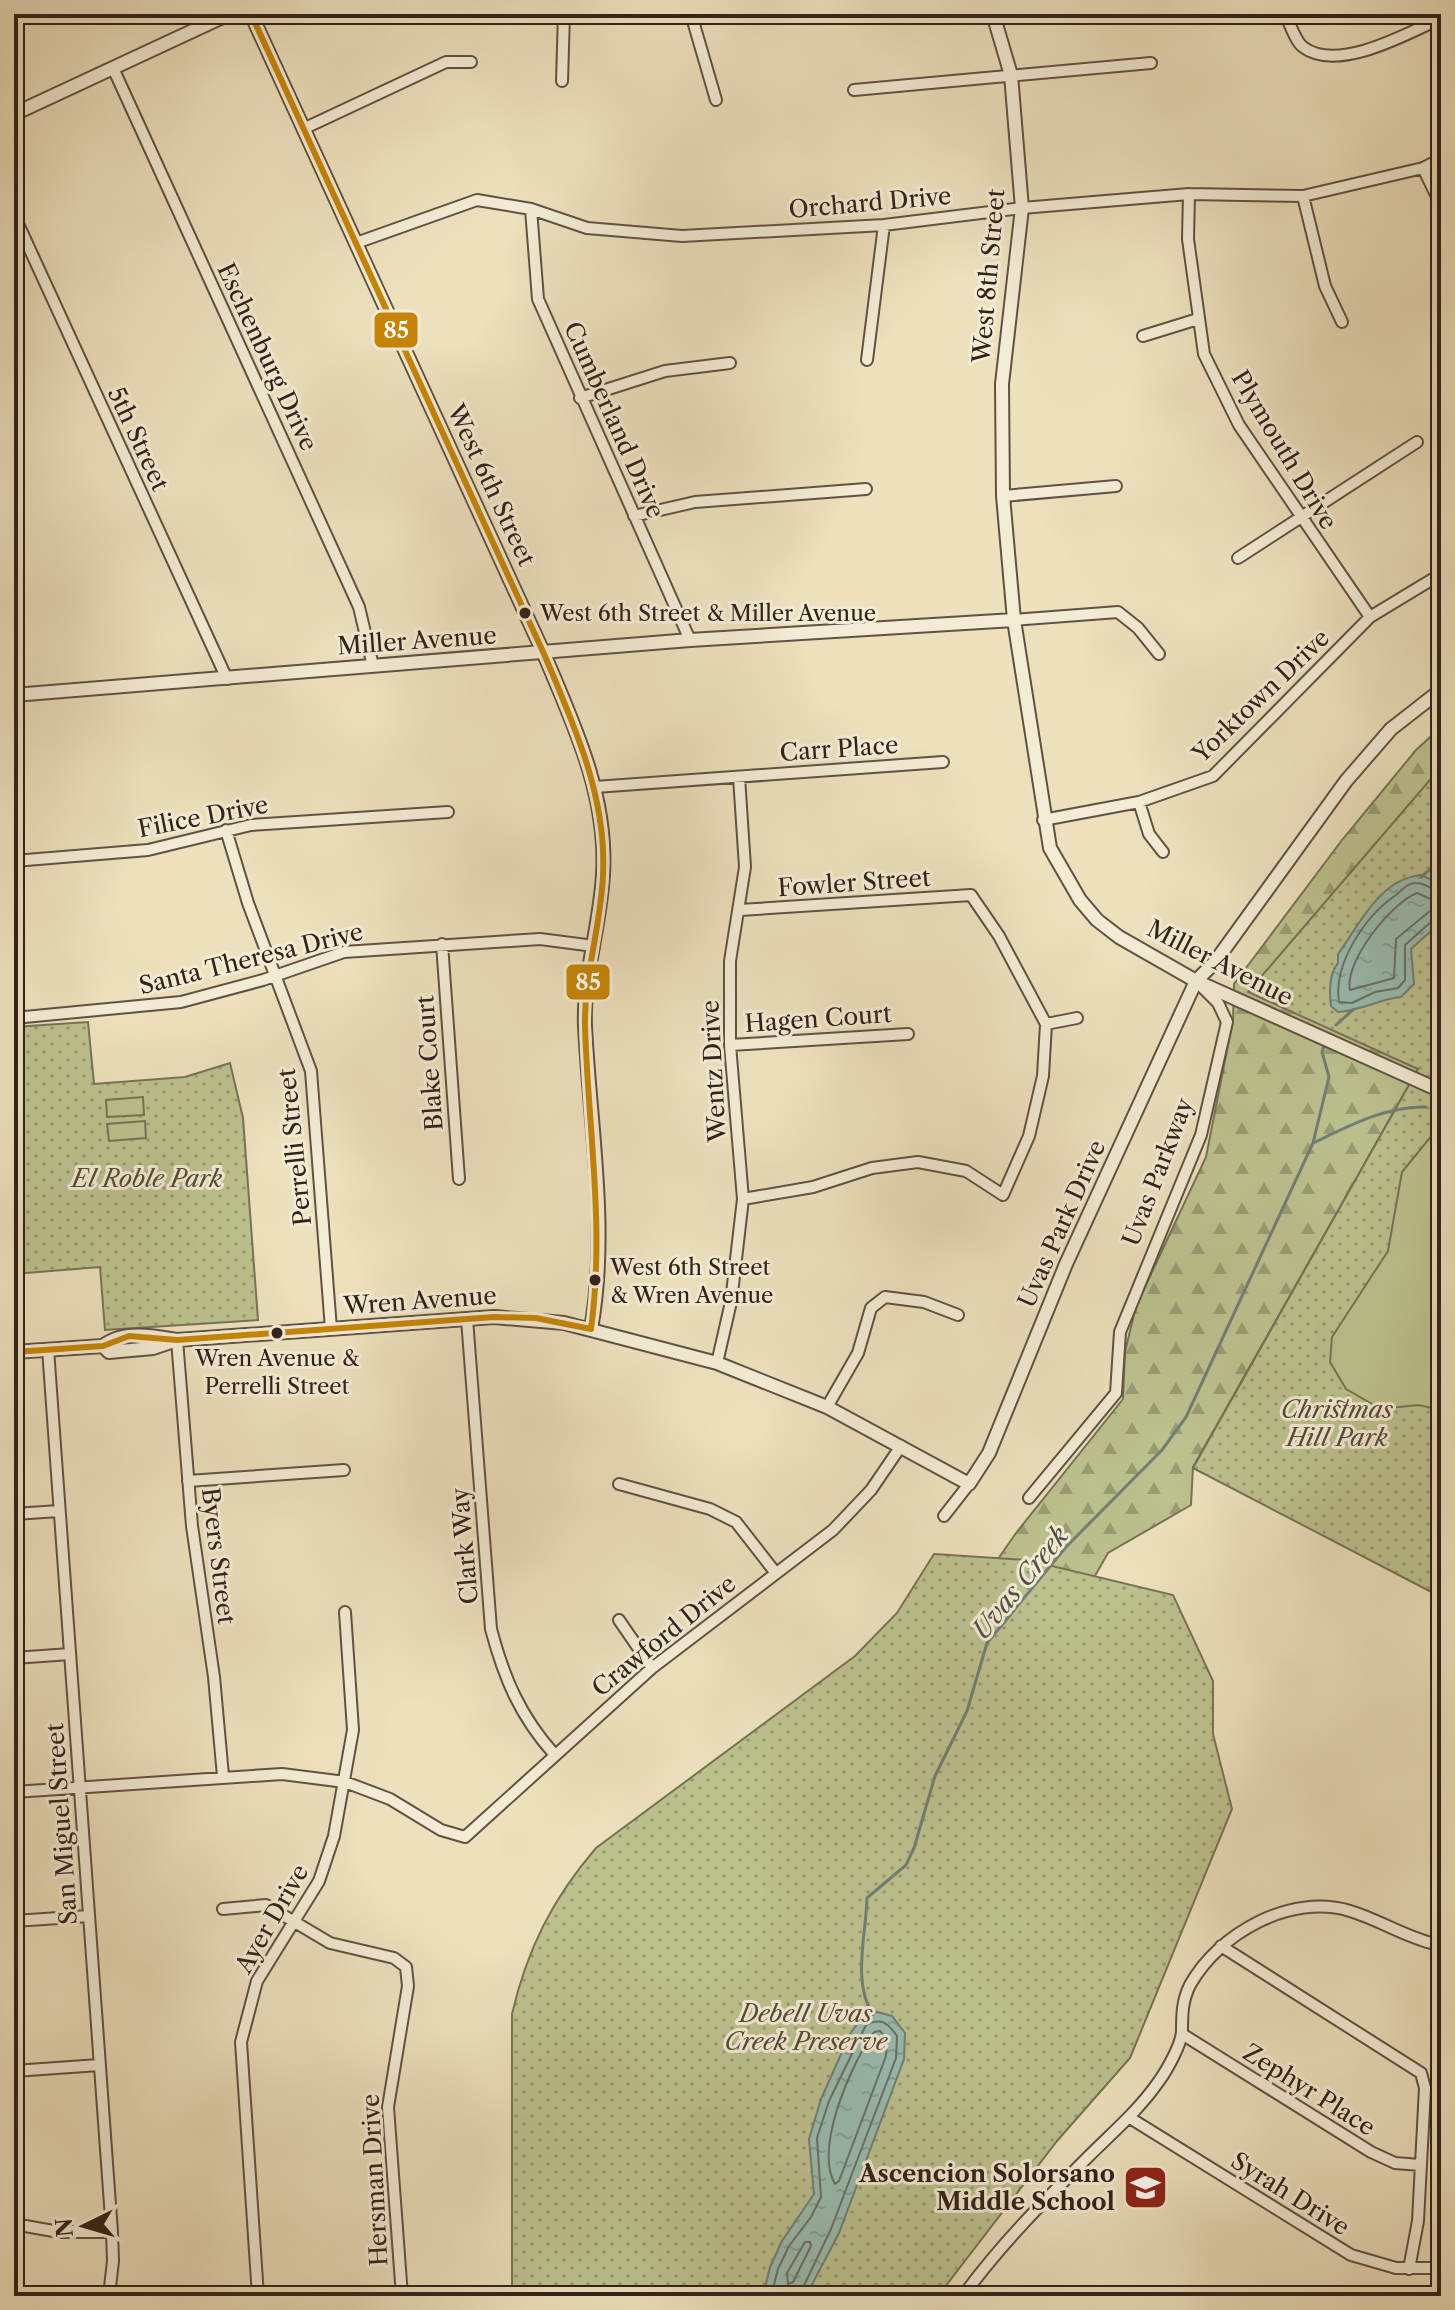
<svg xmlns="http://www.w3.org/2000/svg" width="1455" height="2310" viewBox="0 0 1455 2310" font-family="'Libre Caslon Text',serif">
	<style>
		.forest { fill: url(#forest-firs); stroke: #777254; stroke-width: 2 }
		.park { fill: url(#park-dots); stroke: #777254; stroke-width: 2 }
		.pitch { fill: #bcc18e; stroke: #777254; stroke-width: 2 }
		.water { fill: url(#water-ripples); stroke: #707f75; stroke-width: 2 }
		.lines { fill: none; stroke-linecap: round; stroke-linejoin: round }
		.shore { stroke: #667066; stroke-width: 2 }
		.stream { stroke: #707f75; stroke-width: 3 }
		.minor-casing { stroke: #605242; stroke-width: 14 }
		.tertiary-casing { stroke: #605242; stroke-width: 16 }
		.minor { stroke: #f3ebd4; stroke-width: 10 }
		.tertiary { stroke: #f3ebd4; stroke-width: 12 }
		.bus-1-casing { stroke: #f3ebd4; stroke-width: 12 }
		.bus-1 { stroke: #c68506; stroke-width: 6 }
		.bus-dot { fill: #322219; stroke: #f3ebd4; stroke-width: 3 }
		.labels { text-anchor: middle; stroke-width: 6; stroke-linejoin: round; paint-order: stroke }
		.bus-label { font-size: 22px; fill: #322219; stroke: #f3ebd4; text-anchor: start }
		.street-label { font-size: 24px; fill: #322219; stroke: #f3ebd4 }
		.park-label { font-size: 24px; font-style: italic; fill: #544a36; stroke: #f3ebd4 }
		.poi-label { font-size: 24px; font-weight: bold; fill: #322219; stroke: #f3ebd4; text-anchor: end }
		.water-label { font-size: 26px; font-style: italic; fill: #515047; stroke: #f3ebd4 }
		.line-badge { stroke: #f3ebd4; stroke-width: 3 }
		.badge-label { font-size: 22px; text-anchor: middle; font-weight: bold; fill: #fff }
	</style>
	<defs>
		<pattern id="forest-firs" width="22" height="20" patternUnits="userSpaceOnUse" patternTransform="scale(2)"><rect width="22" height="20" fill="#bcc18e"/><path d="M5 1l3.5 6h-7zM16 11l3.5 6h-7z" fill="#999c73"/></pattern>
		<pattern id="park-dots" width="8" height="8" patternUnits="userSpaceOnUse" patternTransform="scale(2)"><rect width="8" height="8" fill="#bcc18e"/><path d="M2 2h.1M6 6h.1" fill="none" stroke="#999c73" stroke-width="1.8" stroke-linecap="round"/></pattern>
		<pattern id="water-ripples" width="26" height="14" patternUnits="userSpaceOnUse" patternTransform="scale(2)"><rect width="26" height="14" fill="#99bdb2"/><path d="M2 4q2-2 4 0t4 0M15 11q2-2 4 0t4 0" fill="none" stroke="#84a298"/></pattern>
	</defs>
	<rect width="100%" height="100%" fill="#ece0bd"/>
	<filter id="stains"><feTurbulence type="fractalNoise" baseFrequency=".0025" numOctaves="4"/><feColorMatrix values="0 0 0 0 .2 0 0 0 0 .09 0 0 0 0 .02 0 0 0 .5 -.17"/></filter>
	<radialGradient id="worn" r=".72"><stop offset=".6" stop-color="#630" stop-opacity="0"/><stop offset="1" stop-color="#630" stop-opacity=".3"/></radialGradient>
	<path class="forest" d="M1441 727V1076L1418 1069 1193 1467 1191 1505 1108 1553 685 2296 895 1707 1016 1533 1123 1399 1125 1352 1136 1306 1206 1157 1233 1020 1234 984 1342 840 1416 750Z
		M1441 2005V2217L1433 2208Z"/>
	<path class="park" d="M1441 767V1597L1193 1468 1418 1069 1248 992Z
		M88 1022 94 1084 185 1077 230 1063 243 1118 258 1320 105 1330 100 1267 14 1274V1027Z
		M934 1554 1027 1560 1173 1595 1213 1681V1734L1232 1809 1130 2058 1057 2141 938 2296H512V2014C527 1949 553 1898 596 1848L855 1656 897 1613Z"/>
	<path class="pitch" d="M143 1097 144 1115 107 1117 106 1100Z
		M145 1121 146 1138 109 1141 107 1124Z
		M1441 1124V1410L1418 1405 1381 1409 1346 1389 1330 1362 1332 1337 1388 1251 1402 1172Z"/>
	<path class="water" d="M1422 875 1441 885V922L1411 949 1414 984 1401 997C1379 999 1361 1011 1338 1012L1331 1006C1329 991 1329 974 1338 963V954C1360 924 1380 878 1422 875Z
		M877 2012 892 2016 905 2033 904 2059 839 2233 806 2296H763L770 2267 782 2241 814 2194 809 2139 821 2099 850 2034 862 2017Z"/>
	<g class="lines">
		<path class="shore" d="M1441 891C1431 890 1421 880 1411 884 1405 885 1401 892 1396 895 1365 916 1333 964 1339 1002L1352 1003 1375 992 1398 988 1405 980V945L1433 920 1441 918
			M1417 893 1435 901 1436 906 1396 939 1394 978 1350 990C1344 962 1391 903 1417 893Z
			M880 2031 887 2039 886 2056 839 2181 835 2184C814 2148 851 2064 874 2032Z
			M805 2242H810L811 2246 793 2282 788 2284 787 2273Z
			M771 2296 778 2269 789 2246 811 2217 821 2197 817 2138 829 2101 866 2025C881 2017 888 2023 897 2036L896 2058 831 2229 799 2296"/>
		<path class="stream" d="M1421 877 1441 860
			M1336 1025 1354 1009
			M1313 1143C1349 1126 1386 1106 1426 1107
			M873 2015C852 1982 866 1936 867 1898L906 1865 914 1848 935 1776 967 1711 987 1643 1066 1547 1162 1450 1186 1417 1313 1143 1329 1077 1322 1052 1324 1046"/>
		<defs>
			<path id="minor" d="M691 14 716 100
				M1285 14C1290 23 1295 41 1303 47 1337 73 1407 34 1441 18
				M113 68 359 607 373 666
				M562 81 564 14
				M854 90 1151 63
				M303 129 446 62H471
				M1423 168 1441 205
				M1189 194 1188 239 1204 354 1239 425 1370 617
				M1303 196 1325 286 1342 322
				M531 209 538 299 690 640
				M14 215 227 679
				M356 243 477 200 531 209 587 228 682 236 884 225 1022 208 1189 194 1303 196 1423 168 1441 159
				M1143 336 1198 319
				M867 360 884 225
				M580 398 665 371 730 363
				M1003 496 1116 486
				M634 516 695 502 866 489
				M1238 558 1417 442
				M1014 620 1118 612 1138 628 1159 654
				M595 787 943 762
				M1139 802 1149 834 1163 852
				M1043 820 1139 802 1213 776 1370 617 1441 574
				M226 830 248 903 311 1071 331 1329
				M14 861 148 850 251 825 448 812
				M740 910 971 895 999 936 1046 1024 1043 1076 1029 1136 1003 1195 966 1171 918 1162 872 1168 813 1187 743 1199
				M442 944 459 1179
				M14 1018 181 1002 263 980 344 952 540 939 594 946
				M1046 1024 1077 1018
				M730 1045 908 1034
				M467 1319 491 1629C504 1678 520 1716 554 1754
				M177 1340 192 1526 214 1677 223 1776
				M48 1349 112 2232 113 2261 109 2296
				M717 1363 731 1302 743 1199 730 1045V961L745 867 739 777
				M827 1407 858 1353 871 1308 885 1297 924 1302 958 1315
				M188 1481 344 1470
				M619 1484 710 1509 736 1522 775 1572
				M1029 1498 1116 1393 1120 1332 1201 1135 1227 1022 1218 1003 1200 985
				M14 1514 59 1511
				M944 1516 969 1484
				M619 1620 652 1668
				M14 1658 70 1654
				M14 1792 282 1774 345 1782 390 1799 441 1830 465 1837 652 1668 833 1530 871 1490 901 1446
				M223 1909 266 1905 330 1943 394 1958 406 1967 408 1986 388 2107 402 2296
				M14 1921 89 1916
				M1221 1946 1421 2073 1425 2088 1418 2221 1409 2269
				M1182 2034 1371 2152 1395 2163 1420 2165
				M14 2071 99 2065
				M1130 2118 1351 2255 1396 2268H1441
				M14 2224 59 2232H112
				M258 2296 241 2042 257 1981 319 1881 334 1836 353 1730 345 1612
				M963 2296C1000 2245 1044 2201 1089 2156 1113 2132 1139 2110 1159 2081 1167 2070 1181 2045 1182 2032 1182 2015 1182 2001 1190 1985 1219 1933 1291 1893 1350 1911 1380 1920 1405 1937 1435 1944"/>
			<path id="tertiary" d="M251 14 544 654C574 725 608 796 603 875 600 926 583 976 585 1026 590 1127 609 1229 591 1329
				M993 14 1011 75 1022 208 1002 384 1003 496 1014 620 1050 848 1080 900 1097 920 1119 937 1196 981 1441 1091
				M14 114 229 14
				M14 695 690 640 1014 620
				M103 1346C123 1330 154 1336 177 1340L494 1317 564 1323 717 1363 827 1407 969 1484 989 1453 1066 1264 1196 981 1215 962 1346 781 1391 729 1441 690
				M14 1352 103 1346 109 1352 153 1348 174 1341"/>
		</defs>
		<use href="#minor" class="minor-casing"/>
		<use href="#tertiary" class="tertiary-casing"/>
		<use href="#minor" class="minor"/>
		<use href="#tertiary" class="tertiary"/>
		<defs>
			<path id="bus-1" d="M251 14 544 654C574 725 607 797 603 875 601 926 584 975 585 1026 588 1128 605 1227 591 1329
				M14 1352 103 1346 129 1336 177 1340 494 1317 536 1318 591 1329"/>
		</defs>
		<use href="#bus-1" class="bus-1-casing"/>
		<use href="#bus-1" class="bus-1"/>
	</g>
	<defs>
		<symbol id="school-square" viewBox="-11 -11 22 22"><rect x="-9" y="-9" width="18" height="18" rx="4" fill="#8f2418" stroke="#f3ebd4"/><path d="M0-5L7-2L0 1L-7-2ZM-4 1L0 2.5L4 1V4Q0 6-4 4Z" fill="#fff"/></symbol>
	</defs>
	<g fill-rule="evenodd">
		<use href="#school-square" x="1120" y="2162" width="51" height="51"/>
	</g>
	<g class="bus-dot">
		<circle cx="525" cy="613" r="7"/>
		<circle cx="595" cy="1280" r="7"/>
		<circle cx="277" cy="1333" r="7"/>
	</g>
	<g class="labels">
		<g class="bus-label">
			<text x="540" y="621">West 6th Street &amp; Miller Avenue</text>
			<text x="610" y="1275">West 6th Street<tspan x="610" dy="28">&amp; Wren Avenue</tspan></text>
			<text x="277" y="1366" text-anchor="middle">Wren Avenue &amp;<tspan x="277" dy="28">Perrelli Street</tspan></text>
		</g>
		<g class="street-label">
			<text transform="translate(870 203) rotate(-5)" y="8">Orchard Drive</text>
			<text transform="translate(989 276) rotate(-85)" y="8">West 8th Street</text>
			<text transform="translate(267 357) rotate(65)" y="8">Eschenburg Drive</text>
			<text transform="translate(614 420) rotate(66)" y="8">Cumberland Drive</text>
			<text transform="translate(138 439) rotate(65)" y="8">5th Street</text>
			<text transform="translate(1284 450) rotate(59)" y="8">Plymouth Drive</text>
			<text transform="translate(491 485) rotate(65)" y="8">West 6th Street</text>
			<text transform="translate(417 641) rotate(-4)" y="8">Miller Avenue</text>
			<text transform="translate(1261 696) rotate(-44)" y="8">Yorktown Drive</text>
			<text transform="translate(839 749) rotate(-4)" y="8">Carr Place</text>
			<text transform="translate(203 817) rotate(-11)" y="8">Filice Drive</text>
			<text transform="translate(854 883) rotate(-4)" y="8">Fowler Street</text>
			<text transform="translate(251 959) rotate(-14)" y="8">Santa Theresa Drive</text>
			<text transform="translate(1220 963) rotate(27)" y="8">Miller Avenue</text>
			<text transform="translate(818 1019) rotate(-4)" y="8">Hagen Court</text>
			<text transform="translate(430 1063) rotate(-94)" y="8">Blake Court</text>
			<text transform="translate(714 1071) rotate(-93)" y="8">Wentz Drive</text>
			<text transform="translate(295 1147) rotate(-96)" y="8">Perrelli Street</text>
			<text transform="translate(1158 1172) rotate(-69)" y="8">Uvas Parkway</text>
			<text transform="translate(1062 1224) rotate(-66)" y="8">Uvas Park Drive</text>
			<text transform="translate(420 1301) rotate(-4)" y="8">Wren Avenue</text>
			<text transform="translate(465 1546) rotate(-95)" y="8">Clark Way</text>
			<text transform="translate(218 1556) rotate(83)" y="8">Byers Street</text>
			<text transform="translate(664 1636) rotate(-39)" y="8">Crawford Drive</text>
			<text transform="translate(62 1824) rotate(-94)" y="8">San Miguel Street</text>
			<text transform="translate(272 1919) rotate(-60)" y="8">Ayer Drive</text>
			<text transform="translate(1309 2090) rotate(32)" y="8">Zephyr Place</text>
			<text transform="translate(375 2180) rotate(-93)" y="8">Hersman Drive</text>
			<text transform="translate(1290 2194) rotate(32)" y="8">Syrah Drive</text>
		</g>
		<g class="park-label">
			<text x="147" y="1187">El Roble Park</text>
			<text x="1337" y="1418">Christmas<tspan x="1337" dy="28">Hill Park</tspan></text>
			<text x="806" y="2022">Debell Uvas<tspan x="806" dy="28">Creek Preserve</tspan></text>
		</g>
		<g class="poi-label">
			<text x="1115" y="2182">Ascencion Solorsano<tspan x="1115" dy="28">Middle School</tspan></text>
		</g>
		<g class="water-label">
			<text transform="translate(1020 1583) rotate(-51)" y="9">Uvas Creek</text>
		</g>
	</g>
	<g class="line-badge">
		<rect x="373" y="311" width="46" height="38" rx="8" fill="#c68506"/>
		<rect x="565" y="963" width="46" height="38" rx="8" fill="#c68506"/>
	</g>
	<g class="badge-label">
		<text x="396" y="338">85</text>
		<text x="588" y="990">85</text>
	</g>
	<rect width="1455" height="2310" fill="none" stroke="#ece0bd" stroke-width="48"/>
	<rect x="16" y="16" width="1423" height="2278" fill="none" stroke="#322219" stroke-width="4"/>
	<rect x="24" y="24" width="1407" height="2262" fill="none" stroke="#322219" stroke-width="2"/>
	<g transform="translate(84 2226) rotate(265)" stroke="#f3ebd4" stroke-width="6" paint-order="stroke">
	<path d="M0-6L14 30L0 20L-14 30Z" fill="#322219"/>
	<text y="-12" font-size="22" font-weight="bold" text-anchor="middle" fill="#322219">N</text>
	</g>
	<rect width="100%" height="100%" filter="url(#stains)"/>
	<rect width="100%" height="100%" fill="url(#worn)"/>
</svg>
